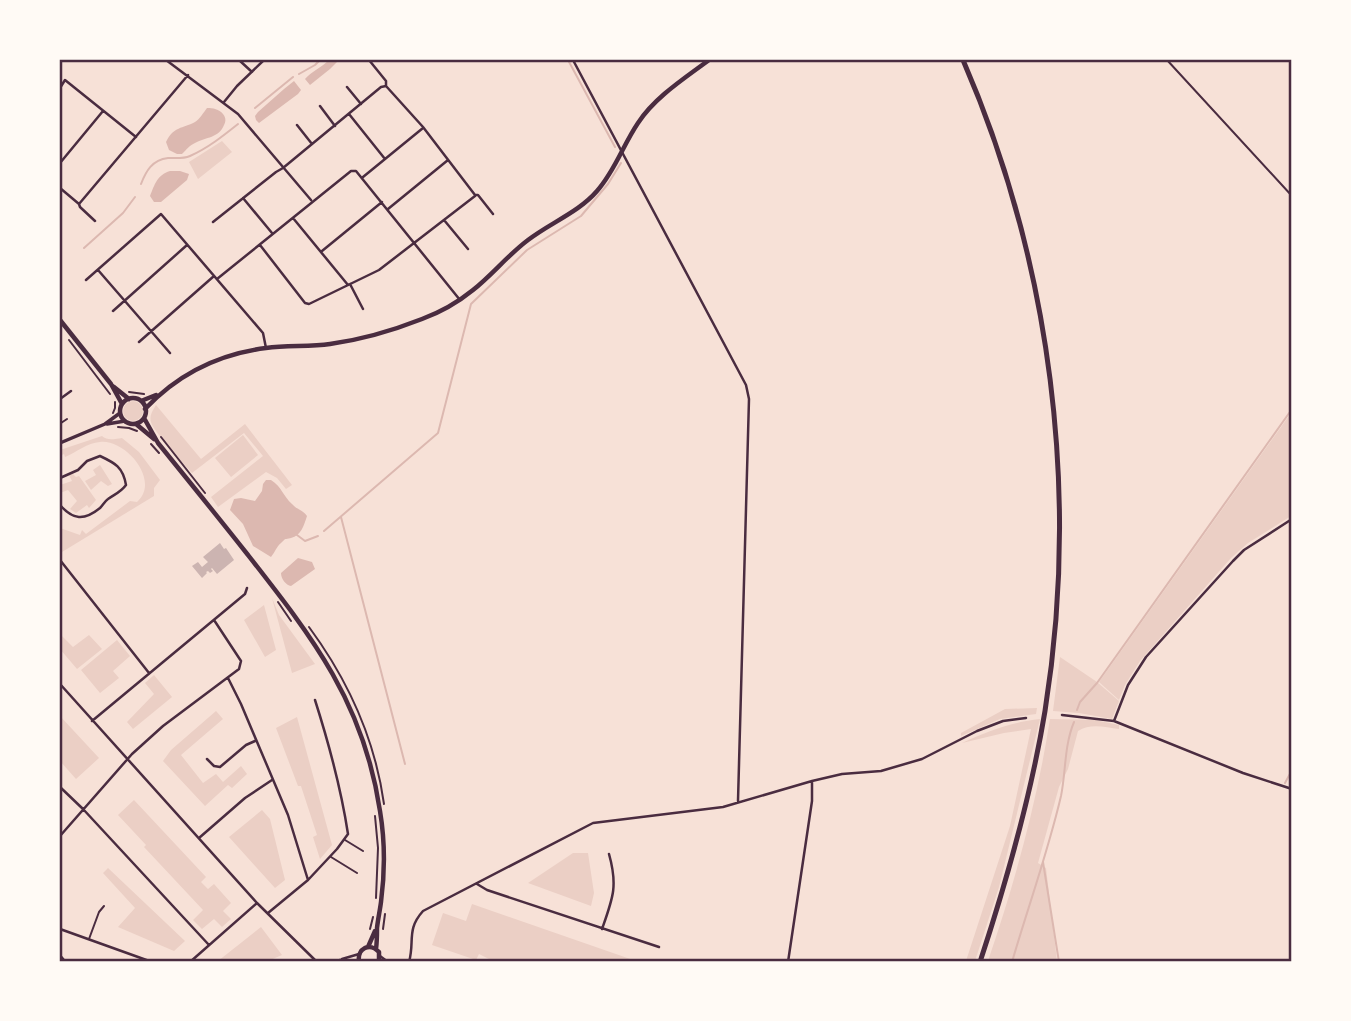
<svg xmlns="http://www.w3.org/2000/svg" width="1351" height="1021" viewBox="0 0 1351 1021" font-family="'IBM Plex Sans',sans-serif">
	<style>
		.green { fill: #ebcfc5 }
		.water { fill: #dcb8b0 }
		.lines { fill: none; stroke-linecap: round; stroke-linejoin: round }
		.stream { stroke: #dcb8b0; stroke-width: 2 }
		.building { fill: #ccb4b1 }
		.path { stroke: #4a2c40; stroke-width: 2 }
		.service { stroke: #4a2c40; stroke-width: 2 }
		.minor { stroke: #4a2c40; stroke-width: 2.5 }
		.tertiary { stroke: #4a2c40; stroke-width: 3.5 }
		.secondary { stroke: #4a2c40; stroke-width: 4.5 }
		.trunk { stroke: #4a2c40; stroke-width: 5 }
		.neatline { fill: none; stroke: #4a2c40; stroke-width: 2.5 }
	</style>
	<rect width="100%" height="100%" fill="#f7e1d7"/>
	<path class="green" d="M222 141 232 152 198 179 189 162Z
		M123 411a10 10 0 1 1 20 0a10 10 0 1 1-20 0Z
		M156 405 201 459 245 424 292 485 286 489 277 478 266 472 218 507 211 497 263 456 244 433 192 473C184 464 153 431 151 422 149 416 153 410 156 405Z
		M1291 413V516L1248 543 1231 558 1140 661 1125 685 1119 700 1099 682Z
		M243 435 258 455 231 477 215 458Z
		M102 436C107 441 115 439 122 438L139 452 160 480 154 488V496L62 552 60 549V528L80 535 82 530 86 534 130 501 137 502C161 481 126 439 100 442 87 443 77 452 65 457L64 454 60 456V450Z
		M100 465 112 484 108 486 101 481 91 490 85 481 96 475 93 470Z
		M73 474 76 477 79 476 96 500 89 508 87 505 76 513 70 509 77 501 68 490 60 493V485L72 481 69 475Z
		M272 598 279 615 315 664 292 673Z
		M264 605 276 650 265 657 244 620Z
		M60 634 73 647 89 635 102 649 77 669 60 649Z
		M117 640 130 656 113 671 119 678 100 693 81 670Z
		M1060 657 1097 682 1119 701 1112 719 1079 713 1053 711Z
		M154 675 172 697 133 729 127 722 154 694 145 683Z
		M1037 708 1036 714 1000 719 961 736V733L1005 709Z
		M216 711 223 719 181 755 203 783 216 774 223 782 241 766 247 774 232 788 228 785 205 806 163 761 171 750Z
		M60 716 99 758 76 779 60 761Z
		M297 717 332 845 320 859 313 837 317 835 301 786H298L276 728Z
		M1040 719 999 887 975 961H966L1010 826 1031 729 1004 733 962 743C988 731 1012 722 1040 719Z
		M1050 719 1095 720 1119 725V729C1105 727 1090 723 1078 731L1068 769 1059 787 1038 863 1046 868 1057 961H988C1015 882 1037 802 1050 719Z
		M134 800 206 877 201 882 208 889 214 884 231 903 223 911 231 919 222 927 214 919 202 929 193 920 203 910 144 847 146 845 118 815Z
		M262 810 270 819 285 880 275 888 229 837Z
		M573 853H588L594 893 591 906 528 883Z
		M108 868 185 941 174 951 118 927 135 908 103 873Z
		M472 904 636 961 495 962 479 954 476 960 432 945 443 913 466 921Z
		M261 927 282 955 268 961H218Z"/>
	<path class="water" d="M329 60 338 61 330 69 310 85 305 79C311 72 322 67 329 60Z
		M294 81 301 90 298 94 259 123 256 120 255 116 258 112 284 89Z
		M207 108C213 108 219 109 223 114 226 118 226 121 224 125 219 138 206 137 195 143 190 145 186 150 182 154H177L169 150 166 142C174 126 182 129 195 122 200 119 203 113 207 108Z
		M170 171H180L189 174 187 180 161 202H154L150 196C155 184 157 175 170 171Z
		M266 480H271C282 487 283 496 292 504 297 510 302 509 307 516 304 525 301 536 291 538 284 540 287 537 281 543 277 546 275 552 271 557L253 546 243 524 230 510 234 499 241 498 255 501 262 491 263 484Z
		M298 558 312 562 315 569 291 586C286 585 281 579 281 573Z"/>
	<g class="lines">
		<path class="stream" d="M568 60 615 147
			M299 74 315 65 320 60
			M255 108 293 77
			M141 184C146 171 152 160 168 158 176 158 183 159 190 156 208 148 223 136 238 124
			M84 248 123 213 135 197
			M341 517 405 764
			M324 531 438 433 471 304 527 250 581 216 608 184 621 163
			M297 535 305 541 318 536
			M1077 710 1080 702 1097 683 1292 409
			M1285 783 1292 770
			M1043 862 1059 962
			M1012 962C1028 907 1048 852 1061 796 1066 772 1064 746 1074 722"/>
	</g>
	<path class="building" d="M220 543 224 549 226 548 234 560 217 574 212 568 211 569 213 571 210 573 208 571 206 572 207 573 202 578 192 566 198 562 202 567 208 562 203 557Z"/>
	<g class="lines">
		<path class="path" d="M1167 60 1292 196
			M69 340 110 394
			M129 392 144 394
			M113 413 115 408V402
			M118 427 129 428 137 431
			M161 437 205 493
			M151 444 159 453
			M278 602 291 621
			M309 627C348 680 375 739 384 804
			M375 816 378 848 376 898
			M370 929 373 917
			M383 929 385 914"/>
		<path class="service" d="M60 422 61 423 67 419
			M345 840 363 851
			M331 857 357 873
			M89 939 99 912 104 906"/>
		<path class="minor" d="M166 60 238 114 311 200
			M239 60 252 72
			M369 60 386 81V86
			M573 60 746 385 749 399 738 801
			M347 87 361 104
			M60 88 65 80 136 137
			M224 102 237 86 264 60
			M320 106 335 126
			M349 114 385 159
			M297 125 312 144
			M60 163 103 111
			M363 177 423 128
			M60 188 79 204 80 207 95 221
			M243 198 272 233
			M79 204 188 75
			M388 209 448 160
			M293 218 348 285
			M444 220 468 249
			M213 222 276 172 283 168 381 87 386 86 423 127 475 195H478L493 214
			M260 245 305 303 309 304 379 270 475 196
			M322 251 382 202
			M98 270 170 353
			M217 279 351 171H356L460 300
			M86 280 161 214 263 333 266 348
			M350 284 363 309
			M113 311 187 245
			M139 342 214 276
			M60 399 71 391
			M60 478 78 470 87 461 100 456C115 463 123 467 126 485 121 492 115 494 108 499 105 501 103 505 100 508 84 521 73 520 60 505
			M60 560 149 673
			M228 678 241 704 288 815 308 880 268 913
			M60 684 257 903 317 962
			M1062 715 1114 721 1243 773 1292 789
			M92 721 245 594 247 588
			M1114 721 1128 685 1146 657 1233 561 1244 550 1292 519
			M207 759 214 766 220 767 246 745 255 741
			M60 787 83 809 209 945
			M60 836 132 754 163 726 239 669 241 661 214 620
			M199 838 245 798 272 780
			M308 880 337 849 348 834C341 788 329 744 315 700
			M477 884 487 890 659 947
			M60 929 152 962
			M602 929C613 898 618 886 609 854
			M380 956 388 962
			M342 959 359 954
			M190 962 257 903
			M331 962 340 960 353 962
			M409 962C415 941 406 930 423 911L593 823 723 807 812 781 842 774 881 771 922 759 977 731 1003 721 1026 718
			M788 962 812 801V781"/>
		<path class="tertiary" d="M107 424 125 421
			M60 443 105 424 120 413
			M60 956 65 962"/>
		<path class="secondary" d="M60 320 111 384 122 404
			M114 387 129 399
			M120 411a13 13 0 1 1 26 0a13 13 0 1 1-26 0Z
			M141 401 156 395
			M145 409C178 374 219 354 266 348 287 345 309 347 330 344 359 340 394 330 422 319 441 312 457 303 473 290 492 275 508 255 528 240 550 223 579 212 597 191 615 171 623 145 638 123 655 97 685 78 709 60
			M144 418 158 443C188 480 218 517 248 555 313 638 364 703 380 811 385 841 385 872 381 902 380 910 378 919 377 928 377 935 377 942 376 949
			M136 424 154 439
			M368 947 375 931
			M359 962C357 948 370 942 379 952V962"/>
		<path class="trunk" d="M963 60C1051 263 1080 492 1045 711 1031 796 1007 880 980 962"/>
	</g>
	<rect width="1351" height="1021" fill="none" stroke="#fffaf5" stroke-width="122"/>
	<rect x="61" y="61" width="1229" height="899" class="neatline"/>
</svg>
